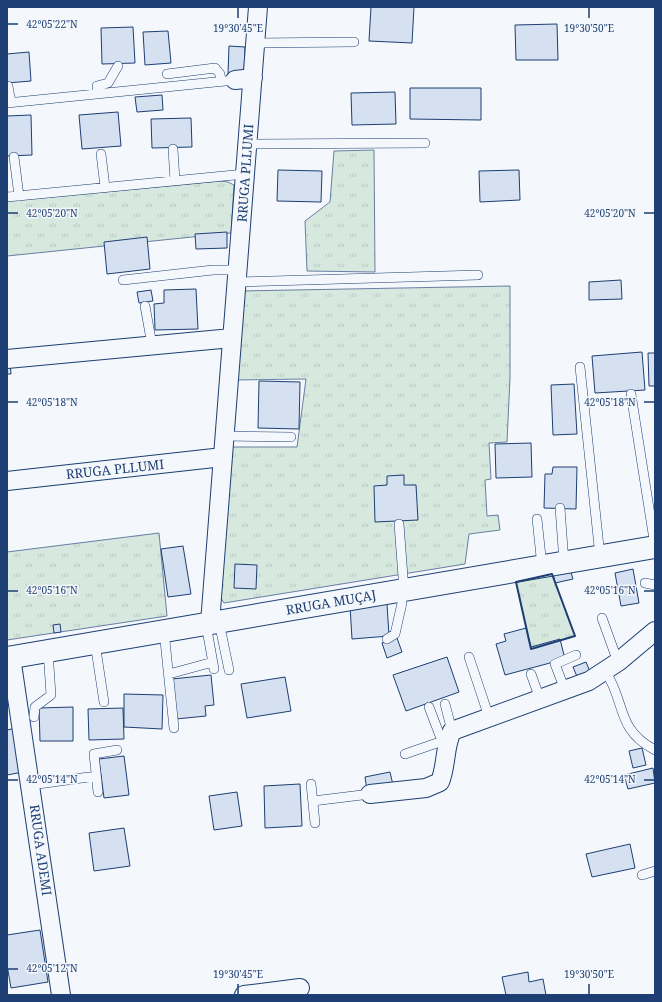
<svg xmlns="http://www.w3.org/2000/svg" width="662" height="1002" viewBox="0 0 662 1002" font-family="'Noto Serif',serif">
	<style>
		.grass { fill: url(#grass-tufts); stroke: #687fa3 }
		.building { fill: #d5e0f0; stroke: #1d3f73 }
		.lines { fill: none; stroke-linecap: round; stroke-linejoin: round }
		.service-casing { stroke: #1d3f73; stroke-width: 10 }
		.minor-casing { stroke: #1d3f73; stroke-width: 20 }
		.tertiary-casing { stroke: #1d3f73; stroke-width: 24 }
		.service { stroke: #f4f7fb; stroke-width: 9 }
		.minor { stroke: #f4f7fb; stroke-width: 18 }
		.tertiary { stroke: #f4f7fb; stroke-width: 22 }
		.wall { stroke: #1d3f73; stroke-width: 2 }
		.ticks { fill: none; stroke: #1d3f73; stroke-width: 1.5 }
		.labels { text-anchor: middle; stroke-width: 3; stroke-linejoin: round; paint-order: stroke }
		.street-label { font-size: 13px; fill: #1d3f73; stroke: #f4f7fb }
		.ticks-label { font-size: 10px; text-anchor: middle; fill: #1d3f73; stroke: #f4f7fb; stroke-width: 3; stroke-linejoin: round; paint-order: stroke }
	</style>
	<defs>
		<pattern id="grass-tufts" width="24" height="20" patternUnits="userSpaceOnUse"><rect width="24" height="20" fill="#d7e8df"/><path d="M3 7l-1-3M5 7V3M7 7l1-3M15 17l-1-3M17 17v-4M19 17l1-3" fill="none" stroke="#b8c8c3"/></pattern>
	</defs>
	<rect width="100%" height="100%" fill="#f4f7fb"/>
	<path class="grass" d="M374 150 375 272 307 271 305 221 330 202 334 151Z
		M221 181 228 182 234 185 231 233 7 256V201Z
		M510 286V378L507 442 489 443 491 479 485 480 487 516 498 515 500 530 469 534 465 564 224 603 219 595 232 447H297L306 379 236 380 240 291Z
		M159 533 167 616 7 640V552Z
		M552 574 575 636 531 649 516 582Z"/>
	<path class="building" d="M371 7H414L412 43 369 41Z
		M557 24 558 60H516L515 25Z
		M133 27 135 63 102 64 101 28Z
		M168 31 171 63 145 65 143 32Z
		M229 46 245 47 244 74H228Z
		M29 52 31 81 7 83V54Z
		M410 88H481V120L410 119Z
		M395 92 396 124 352 125 351 93Z
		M162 95 163 110 137 112 135 97Z
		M118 112 121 146 82 149 79 115Z
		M31 115 32 155 7 156V116Z
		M191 118 192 147 152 148 151 119Z
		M278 170 322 171 321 202 277 201Z
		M519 170 520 200 480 202 479 171Z
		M227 232V248L196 249 195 234Z
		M147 237 150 269 107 274 104 242Z
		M621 280 622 299 589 300V282Z
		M196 289 198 329 155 330 154 304 164 303V290Z
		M151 290 153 301 139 303 137 292Z
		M642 352 645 390 595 393 592 356Z
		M648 353H655V386H649Z
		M10 363 11 374H7V364Z
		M259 381 300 382 299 429 258 428Z
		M574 384 577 434 553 435 551 385Z
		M531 443 532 477 496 478 495 444Z
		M553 467H577L576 509 544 508 545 474H552Z
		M404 475V485H416L418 520 375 522 374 486 387 485V476Z
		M183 546 191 594 168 597 161 549Z
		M235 564 257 565 256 589 234 588Z
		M570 569 573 579 555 583 553 573Z
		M633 569 639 603 621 606 615 573Z
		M387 604 389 636 352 639 350 606Z
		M60 624 61 632 54 633 53 625Z
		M526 628 531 647 560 639 565 659 505 675 496 644 506 641 504 634Z
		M397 638 402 652 387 658 382 643Z
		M447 657 459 692 406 711 393 675Z
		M586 662 591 674 578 679 573 667Z
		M211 675 214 705 205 706 206 716 176 719 172 679Z
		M285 677 291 711 247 718 241 684Z
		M124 694 163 695 162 729 124 727Z
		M73 707V741H40L39 708Z
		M123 708 124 739 89 740 88 709Z
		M16 728 23 772 7 775V730Z
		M642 748 646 765 633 768 629 751Z
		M124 756 129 795 104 798 99 759Z
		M653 768 655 783 628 789 624 775Z
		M390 772 393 785 367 790 365 777Z
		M300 784 302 826 265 828 264 786Z
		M237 792 242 826 214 830 209 796Z
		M124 828 130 866 94 871 89 833Z
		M630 844 635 868 592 877 586 854Z
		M40 930 48 982 11 988 7 965V935Z
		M528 972 529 982 543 979 546 995H506L502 977Z"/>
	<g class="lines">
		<defs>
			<path id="service" d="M255 43 354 42
				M167 74 215 68 220 74 221 81
				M8 86 11 103
				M98 94 97 86 108 83 118 66
				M7 103 235 80
				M247 144 425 143
				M173 149 175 181
				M101 154 105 187
				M14 157 19 196
				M7 197 245 174
				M123 280 213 270H238
				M237 282 478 275
				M145 306 152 345
				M580 367 600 556
				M631 394 655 546
				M225 436 291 437
				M560 508 564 562
				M537 519 542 566
				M399 524 404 590
				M645 583 655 585
				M602 618 615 654 621 660
				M219 622 229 670
				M206 624 214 669
				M164 631 174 728
				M387 639 395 634 402 603 401 590
				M95 643 104 702
				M469 657 489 717
				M605 671C626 701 615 729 655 750
				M169 674 213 662
				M531 674 540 699
				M565 690 555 664 576 655
				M445 704 452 731
				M429 707 440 736 448 740
				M34 717 35 707 51 695 48 651
				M405 754 437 743H447
				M311 784 315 823
				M31 785 96 776
				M98 792 94 754 117 750
				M313 801 370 794
				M642 875 655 871"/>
			<path id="minor" d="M235 80 253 78
				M7 359 232 338
				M7 481 223 457
				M210 623 258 7
				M11 657 61 995
				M370 794 426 788 440 782C447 764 444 748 452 731L589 681 618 662 655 631
				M244 995 300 988"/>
			<path id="tertiary" d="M7 658 655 547"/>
		</defs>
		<use href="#service" class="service-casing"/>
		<use href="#minor" class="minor-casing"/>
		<use href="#tertiary" class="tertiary-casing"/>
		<use href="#service" class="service"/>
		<use href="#minor" class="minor"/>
		<use href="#tertiary" class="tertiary"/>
		<path class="wall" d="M552 574 575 636 531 649 516 582Z"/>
	</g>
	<path class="ticks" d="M238 8V18M589 8V18M8 24H18M8 213H18M644 213H654M8 402H18M644 402H654M8 591H18M644 591H654M8 780H18M644 780H654M8 969H18M238 984V994M589 984V994"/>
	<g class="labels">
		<g class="street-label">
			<text transform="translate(245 173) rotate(-86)" y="5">RRUGA PLLUMI</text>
			<text transform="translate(115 469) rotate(-6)" y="5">RRUGA PLLUMI</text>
			<text transform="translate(331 602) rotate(-10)" y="5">RRUGA MUÇAJ</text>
			<text transform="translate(41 850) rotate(82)" y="5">RRUGA ADEMI</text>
		</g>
	</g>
	<g class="ticks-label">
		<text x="52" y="28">42°05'22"N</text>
		<text x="238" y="32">19°30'45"E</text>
		<text x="589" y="32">19°30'50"E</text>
		<text x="52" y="217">42°05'20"N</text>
		<text x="610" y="217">42°05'20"N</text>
		<text x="52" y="406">42°05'18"N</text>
		<text x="610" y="406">42°05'18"N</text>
		<text x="52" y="594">42°05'16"N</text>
		<text x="610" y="594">42°05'16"N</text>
		<text x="52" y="783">42°05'14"N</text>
		<text x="610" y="783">42°05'14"N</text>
		<text x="52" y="972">42°05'12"N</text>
		<text x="238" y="978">19°30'45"E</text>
		<text x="589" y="978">19°30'50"E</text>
	</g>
	<rect width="662" height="1002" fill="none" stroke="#1d3f73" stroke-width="16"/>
</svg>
